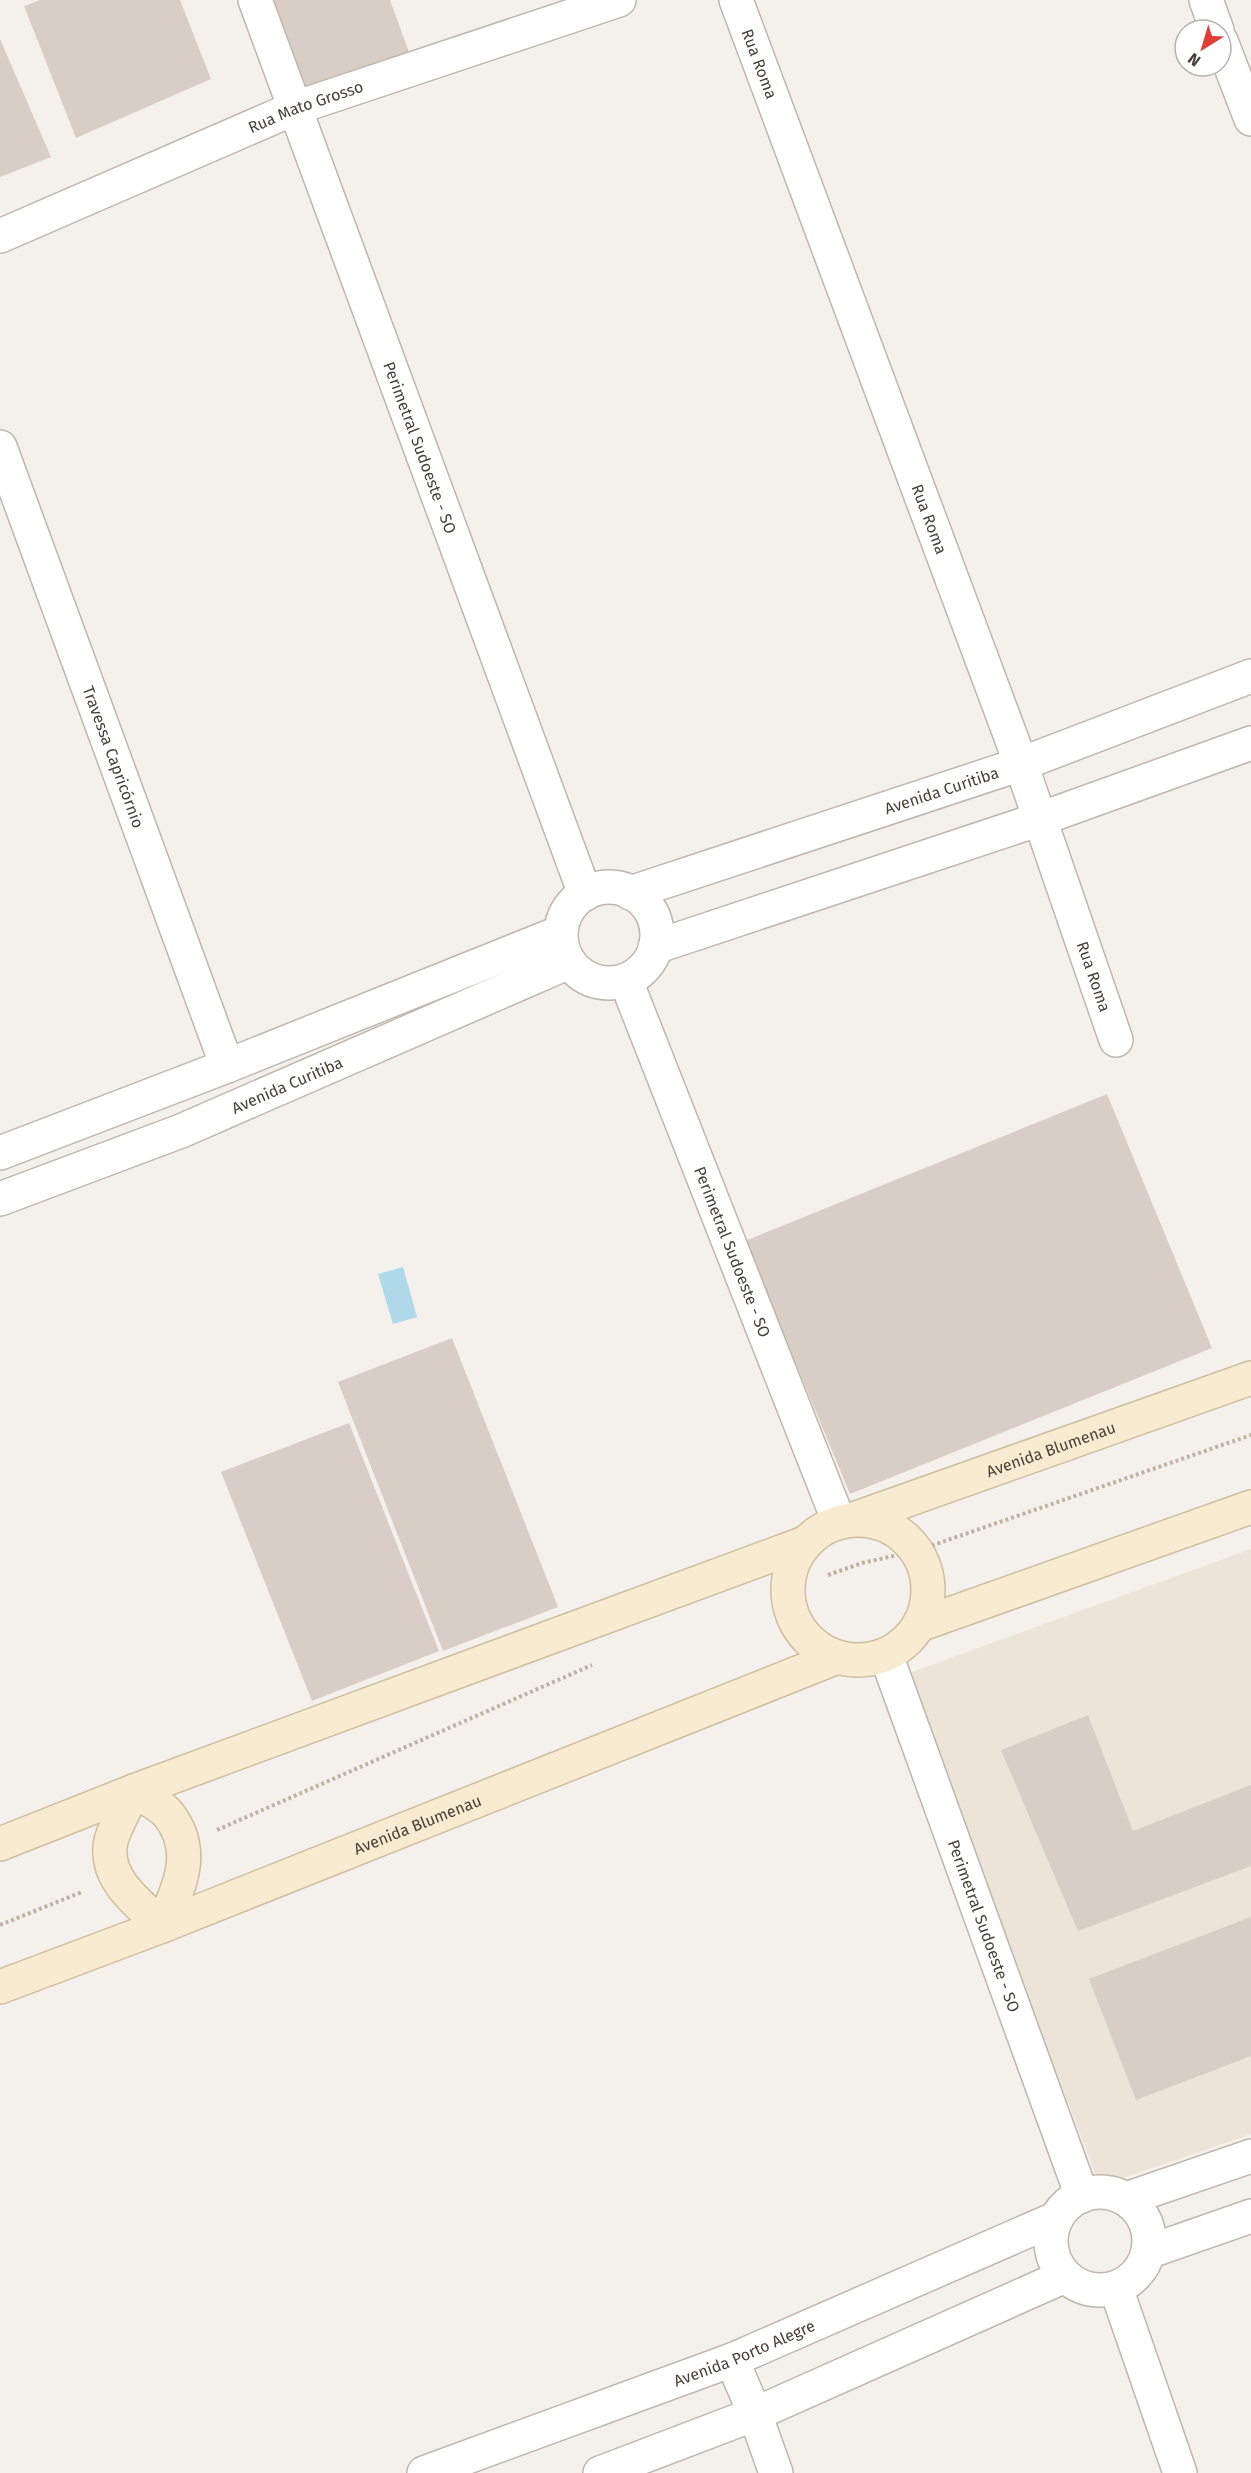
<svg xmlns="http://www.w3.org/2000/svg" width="1251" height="2473" viewBox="0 0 1251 2473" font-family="'Fira Sans',sans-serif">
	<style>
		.education { fill: #ebe4d7 }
		.water { fill: #afd8e9 }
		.building { fill: #d8cec5 }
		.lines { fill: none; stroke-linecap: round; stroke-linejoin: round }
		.minor-casing { stroke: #bfb7af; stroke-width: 36 }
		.tertiary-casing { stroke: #bfb7af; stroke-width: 36 }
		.secondary-casing { stroke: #cebea0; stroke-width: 36 }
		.path { stroke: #bfb2a2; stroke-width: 4; stroke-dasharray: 3 3; stroke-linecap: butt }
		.minor { stroke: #fff; stroke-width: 33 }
		.tertiary { stroke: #fff; stroke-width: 33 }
		.secondary { stroke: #f9ebd1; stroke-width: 33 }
		.labels { text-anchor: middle; stroke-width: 4.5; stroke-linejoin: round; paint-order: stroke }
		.street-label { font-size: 16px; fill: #48413a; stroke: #fff }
	</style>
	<rect width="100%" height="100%" fill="#f4f1ec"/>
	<path class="education" d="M1251 1549V2134L1100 2186 904 1675Z"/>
	<path class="water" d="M403 1267 417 1317 393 1324 378 1274Z"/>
	<path class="building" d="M40 0H180L211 79 76 138 24 6Z
		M254 0H390L410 55 292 99Z
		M0 39 51 157 0 177Z
		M1107 1094 1212 1348 850 1494 745 1241Z
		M452 1338 558 1607 443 1651 338 1382Z
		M349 1423 439 1651 312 1701 221 1472Z
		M1088 1715 1133 1831 1251 1785V1866L1078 1931 1001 1750Z
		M1251 1917V2056L1136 2100 1089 1979Z"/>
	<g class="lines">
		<defs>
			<g id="minor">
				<path id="s1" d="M736 0 1021 764 1116 1040"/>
				<path d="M1206 0 1217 30"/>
				<path d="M1221 41 1251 119"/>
				<path id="s2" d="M0 236 295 108 619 0"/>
				<path id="s3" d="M0 447 227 1066"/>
				<path d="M732 2360 755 2414 776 2473"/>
			</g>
			<g id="tertiary">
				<path id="s4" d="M255 0 585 894"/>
				<circle cx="609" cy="935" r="48"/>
				<path id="s5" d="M630 893 1021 764 1251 676"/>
				<path d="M655 947 1040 819 1251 743"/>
				<path id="s6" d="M626 981 839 1522"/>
				<path d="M0 1153 227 1066 561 932"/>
				<path id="s7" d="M0 1199 181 1131 569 962"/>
				<path id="s8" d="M886 1655 1082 2196"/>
				<circle cx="1100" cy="2241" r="49"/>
				<path d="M1126 2199 1251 2156"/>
				<path d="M1148 2252 1251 2216"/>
				<path d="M1116 2288 1180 2473"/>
				<path id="s9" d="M424 2473 732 2360 1057 2218"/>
				<path d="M600 2473 755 2414 1065 2276"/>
			</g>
			<g id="secondary">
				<circle cx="858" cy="1590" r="70"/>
				<path id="s10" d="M851 1520 1251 1378"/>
				<path d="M919 1625 1251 1507"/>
				<path d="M134 1791C145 1798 161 1805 169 1815 198 1853 178 1889 162 1926 140 1904 107 1882 110 1847 111 1832 127 1806 134 1791Z"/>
				<path d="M0 1844 134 1791 805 1543"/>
				<path id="s11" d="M0 1987 162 1926 835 1658"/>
			</g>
		</defs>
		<use href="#minor" class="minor-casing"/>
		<use href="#tertiary" class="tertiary-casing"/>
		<use href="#secondary" class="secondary-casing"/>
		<path class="path" d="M828 1575 862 1563 916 1551 1251 1435
			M217 1830 592 1665
			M0 1925 82 1892"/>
		<use href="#minor" class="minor"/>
		<use href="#tertiary" class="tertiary"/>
		<use href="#secondary" class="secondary"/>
	</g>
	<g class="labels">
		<g class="street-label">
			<text dy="6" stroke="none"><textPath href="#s1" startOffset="68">Rua Roma</textPath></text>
			<text dy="6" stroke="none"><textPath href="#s2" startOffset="332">Rua Mato Grosso</textPath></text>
			<text dy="6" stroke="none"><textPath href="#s4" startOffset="477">Perimetral Sudoeste - SO</textPath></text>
			<text dy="6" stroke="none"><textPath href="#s1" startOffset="554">Rua Roma</textPath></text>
			<text dy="6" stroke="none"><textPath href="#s3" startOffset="330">Travessa Capricórnio</textPath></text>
			<text dy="6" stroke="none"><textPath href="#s5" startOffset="328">Avenida Curitiba</textPath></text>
			<text dy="6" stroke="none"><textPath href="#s1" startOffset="1040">Rua Roma</textPath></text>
			<text dy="6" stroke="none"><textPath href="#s7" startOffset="309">Avenida Curitiba</textPath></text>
			<text dy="6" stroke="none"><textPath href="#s6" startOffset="291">Perimetral Sudoeste - SO</textPath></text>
			<text dy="6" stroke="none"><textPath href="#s10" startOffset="212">Avenida Blumenau</textPath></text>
			<text dy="6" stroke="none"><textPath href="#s11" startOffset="448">Avenida Blumenau</textPath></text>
			<text dy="6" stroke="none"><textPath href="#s8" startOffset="288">Perimetral Sudoeste - SO</textPath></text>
			<text dy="6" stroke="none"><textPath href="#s9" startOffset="342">Avenida Porto Alegre</textPath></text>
		</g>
	</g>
	<g transform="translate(1203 48) rotate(217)"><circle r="28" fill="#ffffff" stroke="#b6b3b0" stroke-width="1.5"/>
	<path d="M0-4.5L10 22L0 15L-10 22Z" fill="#e33c34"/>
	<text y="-9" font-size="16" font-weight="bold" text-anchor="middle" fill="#48413a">N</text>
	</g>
</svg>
